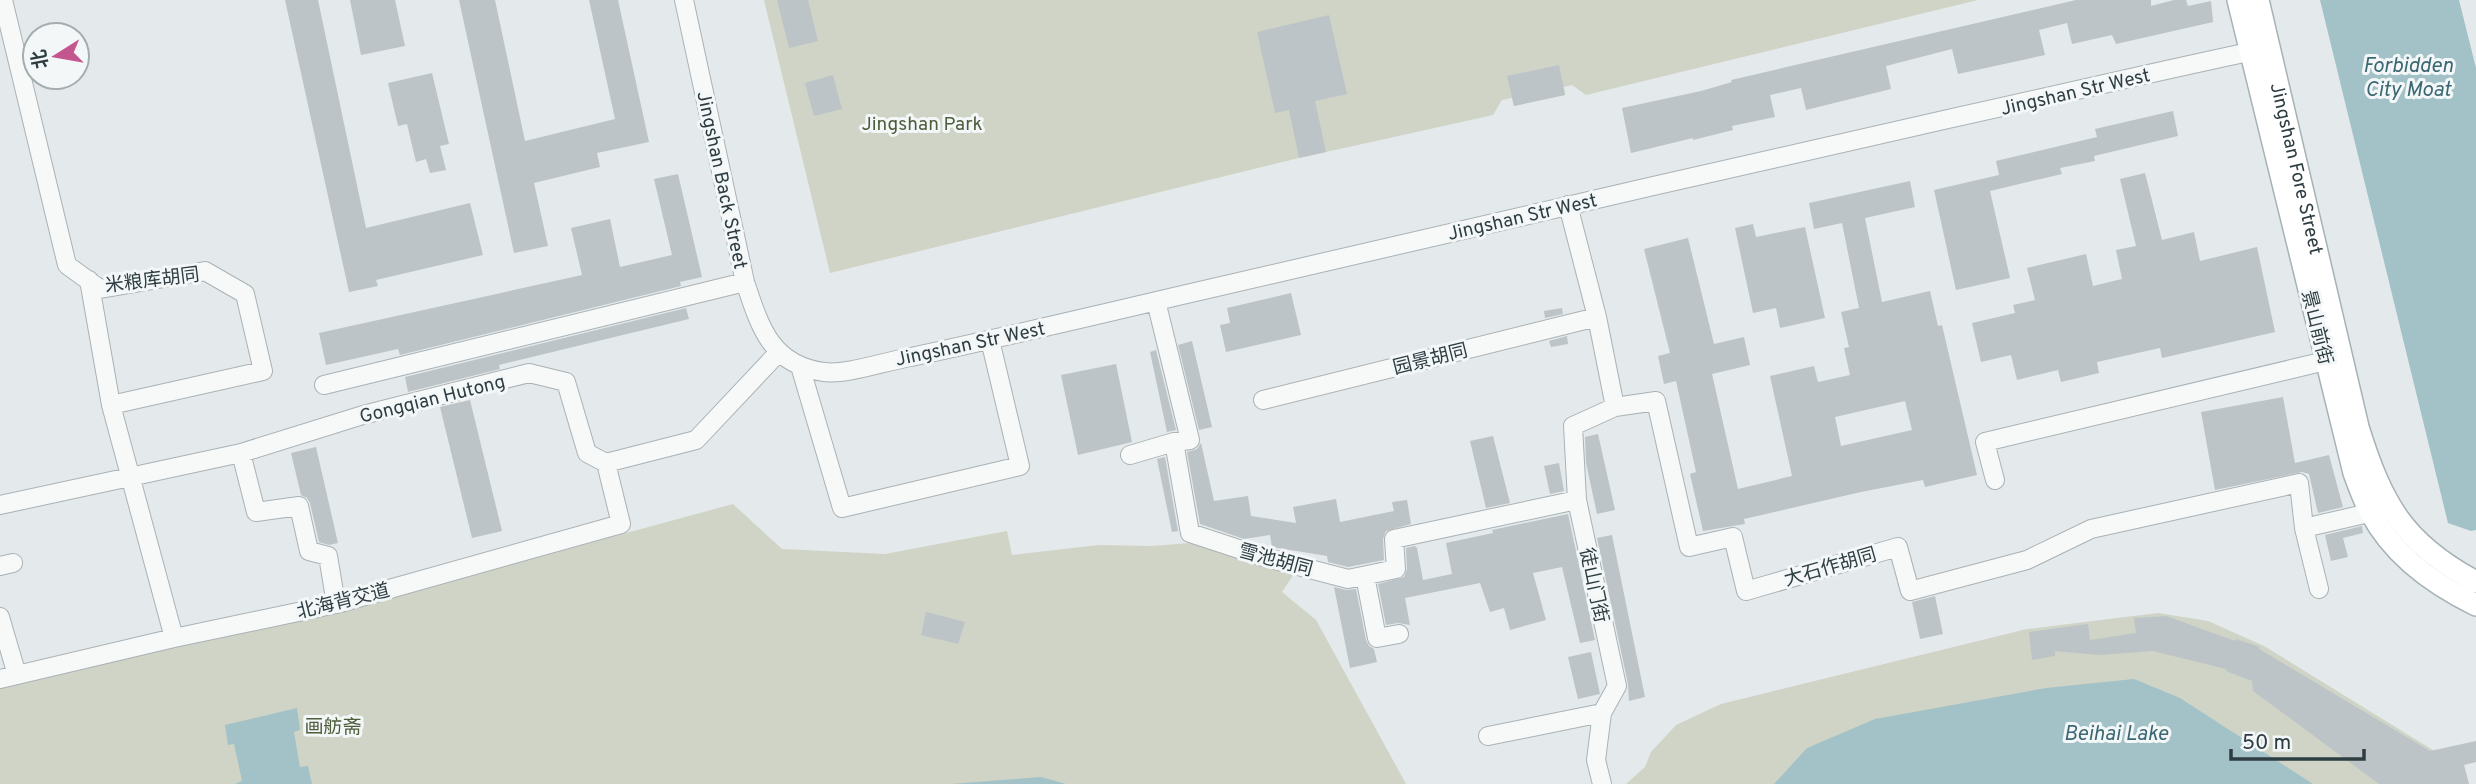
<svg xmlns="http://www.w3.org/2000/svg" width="2476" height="784" viewBox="0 0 2476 784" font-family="Overpass,'Noto Sans SC',sans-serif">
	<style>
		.green { fill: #cfd4c6 }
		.water { fill: #a3c2c7 }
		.building { fill: #bcc4c7; fill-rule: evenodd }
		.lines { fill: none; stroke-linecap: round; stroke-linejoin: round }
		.minor-casing { stroke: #a9b2b5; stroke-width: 20 }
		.major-casing { stroke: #a5b2b6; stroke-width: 24 }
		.minor { stroke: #f7f9f9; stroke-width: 18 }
		.major { stroke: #fff; stroke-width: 21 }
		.labels { text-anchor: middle; stroke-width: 6; stroke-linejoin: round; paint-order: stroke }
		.street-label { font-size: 19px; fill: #2d3d42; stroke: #f4f7f8 }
		.park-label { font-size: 19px; fill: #4e5d3c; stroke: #f4f7f8 }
		.water-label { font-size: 21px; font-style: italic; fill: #3b6873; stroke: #f4f7f8 }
	</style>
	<rect width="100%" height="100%" fill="#e4e9eb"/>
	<path class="green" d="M764 0H1978L1586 95 1572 85 1564 87 1565 95 1514 106 1512 98 1502 100 1493 115 1299 158 830 273Z
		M733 504 782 549 885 554 1007 531 1012 555 1099 545 1152 546 1190 543 1294 574 1282 592 1316 620 1406 784H0V685L351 608Z
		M2158 613 2208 621 2264 646 2436 752 2441 784H1626L1645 767 1651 752 1676 725 1721 704 2027 629Z"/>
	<path class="water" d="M2320 0H2459L2476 68V530L2471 531 2448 523Z
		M2134 679 2180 698 2313 784H1774L1807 748 1875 719 2046 688Z
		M297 708 300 730 294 732 300 767 308 766 312 784H235L242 781 234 744 228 745 225 725Z
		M1041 777 1066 784H951Z"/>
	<path class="building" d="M285 0H318L366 228 470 203 483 255 376 280 378 286 349 292Z
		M350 0H395L405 46 361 55Z
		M459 0H495L525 141 615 119 589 0H618L649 142 597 153 600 167 534 183 548 246 514 253Z
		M777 0H808L818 41 789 48Z
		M2076 0H2151V6L2174 0H2186L2188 6 2211 1 2213 22 2116 44 2112 35 2072 44 2067 23 2039 30 2045 55 1958 74 1952 49 1886 66 1891 89 1806 110 1801 88 1770 95 1775 117 1732 126 1733 130 1693 140V138L1631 153 1622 108 1701 91 1732 82 1731 80Z
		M1329 15 1347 94 1315 101 1326 152 1299 158 1289 110 1275 113 1257 32Z
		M1559 65 1565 95 1514 106 1507 76Z
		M432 73 449 144 440 146 446 170 430 173 426 159 416 162 407 124 398 126 388 83Z
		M833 75 842 109 814 116 805 83Z
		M2173 111 2178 136 2094 156 2095 161 2060 168 2062 174 1990 191 2010 278 1956 290 1934 190 1999 175 1996 161 2097 137 2095 129Z
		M2145 173 2162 240 2194 232 2200 261 2257 247 2275 332 2162 358 2160 348 2097 362 2099 373 2061 382 2058 370 2017 380 2011 355 1981 362 1972 323 2015 313 2013 305 2035 300 2027 268 2086 254 2093 286 2122 279 2116 250 2136 246 2120 179Z
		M678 174 702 277 680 282 681 286 400 355 398 349 326 365 319 333 582 275 571 228 610 219 620 267 672 255 654 179Z
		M1910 181 1915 207 1865 218 1882 302 1930 291 1938 326 1942 325 1977 475 1925 487 1923 480 1861 492 1744 519 1745 524 1703 531 1690 474 1696 472 1676 381 1664 384 1658 356 1670 353 1644 249 1688 238 1714 344 1744 337 1750 365 1712 374 1738 489 1792 476 1770 376 1814 366 1818 382 1850 375 1844 348 1849 347 1841 312 1859 308 1842 223 1814 229 1809 203ZM1905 401 1912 430 1841 446 1835 417Z
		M1753 224 1756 237 1805 227 1825 318 1780 328 1776 308 1753 313 1735 228Z
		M1291 293 1301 335 1226 352 1220 325 1230 323 1227 308Z
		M686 308 689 319 499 365 500 369 408 392 405 377Z
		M1562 308 1563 314 1545 318 1544 311Z
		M1567 336 1568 344 1551 347 1549 341Z
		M1192 341 1212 427 1199 430 1178 345Z
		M1156 350 1176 430 1167 432 1150 352Z
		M1116 364 1132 442 1078 455 1061 375Z
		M2283 397 2295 463 2329 455 2343 507 2318 513 2309 474 2302 472 2215 490 2201 412Z
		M470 400 502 531 472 538 440 407Z
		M1598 434 1615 510 1597 514 1586 463 1585 437Z
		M1493 436 1510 503 1486 508 1470 441Z
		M1201 443 1214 501 1248 496 1251 516 1296 523 1293 507 1336 499 1340 522 1394 511 1392 502 1407 500 1411 524 1386 531 1383 539 1384 560 1348 567 1328 562 1327 556 1272 547 1270 535 1244 539 1200 524 1187 452 1197 449Z
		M316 447 338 543 329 545 319 542 310 503 307 498 301 495 291 453Z
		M1165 457 1178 531 1172 532 1157 459Z
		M1559 463 1564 491 1550 494 1544 466Z
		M1568 514 1595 640 1580 643 1562 567 1533 573 1546 620 1510 630 1504 608 1490 612 1480 583 1405 598 1410 625 1398 623 1386 625 1378 584 1404 577 1407 569 1406 548 1415 546 1417 548 1423 580 1452 574 1446 543 1493 533 1492 530Z
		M2362 526 2363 533 2343 538 2348 557 2331 561 2325 535Z
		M1612 535 1645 697 1629 701 1628 684 1597 538Z
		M1334 587 1346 590 1356 589 1366 640 1369 646 1374 649 1377 662 1350 668Z
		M1935 596 1943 634 1920 639 1912 602Z
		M926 612 965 622 958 644 921 635Z
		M2166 616 2235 641 2236 639 2260 647 2259 649 2430 751 2476 741V762L2464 765 2469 784H2379L2253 691 2252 681 2226 671V669L2153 651 2099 655 2055 651V656L2032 660 2029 632 2088 624 2090 640 2136 633 2134 618Z
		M1591 652 1600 694 1578 699 1568 657Z"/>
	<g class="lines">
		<defs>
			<path id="minor" d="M3 0 67 265 100 289 205 271 245 294 263 371 111 405 174 638
				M684 0 745 282C760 327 771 365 824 372 847 375 886 361 911 357 1000 338 1089 317 1178 296 1435 236 1691 177 1948 119 2053 96 2158 71 2263 49
				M1568 205 1597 317 1615 407 1656 401 1689 547 1733 537 1746 591 1898 547 1910 591 2027 560 2091 529 2299 483 2304 528 2319 589
				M89 280 111 405
				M1156 301 1190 440 1174 442 1190 533 1260 556 1348 579 1396 569 1394 539 1577 500
				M800 366 842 508 1020 466 990 340
				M324 385 745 282
				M1263 400 1597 317
				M241 453 256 512 299 506 309 551 328 556 336 604
				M1130 455 1174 442
				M1995 480 1985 442 2338 358
				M0 505 241 453 363 415 529 373 566 382 587 453 606 463 696 440 778 353
				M2304 528 2382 510
				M0 566 13 563
				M1365 576 1377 638 1399 634
				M0 617 17 675
				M0 679 174 638 336 604 621 524 606 463
				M1488 736 1602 713
				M1602 784 1596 760 1602 713 1617 686 1577 500 1573 426 1615 407"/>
			<g id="major">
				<path d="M2238 0 2354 473C2359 486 2364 501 2371 513 2393 555 2435 585 2476 605"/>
				<path id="s1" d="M2258 0 2358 427C2382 504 2403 543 2476 582"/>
			</g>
		</defs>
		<use href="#minor" class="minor-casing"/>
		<use href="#major" class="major-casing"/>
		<use href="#minor" class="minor"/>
		<use href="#major" class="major"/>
	</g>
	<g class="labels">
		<g class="street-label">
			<text transform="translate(2075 91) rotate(-13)" y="7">Jingshan Str West</text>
			<text dy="7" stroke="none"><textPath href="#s1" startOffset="173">Jingshan Fore Street</textPath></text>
			<text transform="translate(723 180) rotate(78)" y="7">Jingshan Back Street</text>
			<text transform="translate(1522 216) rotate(-13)" y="7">Jingshan Str West</text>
			<text transform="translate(152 279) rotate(-7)" y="7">米粮库胡同</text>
			<text transform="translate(2318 327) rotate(76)" y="7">景山前街</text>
			<text transform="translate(970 343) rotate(-12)" y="7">Jingshan Str West</text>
			<text transform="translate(1430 358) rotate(-14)" y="7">园景胡同</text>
			<text transform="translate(432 398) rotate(-14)" y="7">Gongqian Hutong</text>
			<text transform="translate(1276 559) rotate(15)" y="7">雪池胡同</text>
			<text transform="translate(1830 566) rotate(-16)" y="7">大石作胡同</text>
			<text transform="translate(1595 585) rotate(78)" y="7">徒山门街</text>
			<text transform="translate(343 600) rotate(-14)" y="7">北海背交道</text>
		</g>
		<g class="park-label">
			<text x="922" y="130">Jingshan Park</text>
			<text x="333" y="733">画舫斋</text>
		</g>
		<g class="water-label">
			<text x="2408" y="72">Forbidden<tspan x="2408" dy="24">City Moat</tspan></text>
			<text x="2116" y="740">Beihai Lake</text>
		</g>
	</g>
	<g transform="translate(56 56) rotate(259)"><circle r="33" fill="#f4f7f8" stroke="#a4adaf" stroke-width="2"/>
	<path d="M0-5L12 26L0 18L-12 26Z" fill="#c4568f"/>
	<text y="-10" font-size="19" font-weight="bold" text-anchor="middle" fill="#2d3d42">北</text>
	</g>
	<path d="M2231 749v10h133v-10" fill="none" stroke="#2d3d42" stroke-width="3.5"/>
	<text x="2242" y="749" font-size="21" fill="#2d3d42" stroke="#f4f7f8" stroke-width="5" paint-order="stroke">50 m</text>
</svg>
